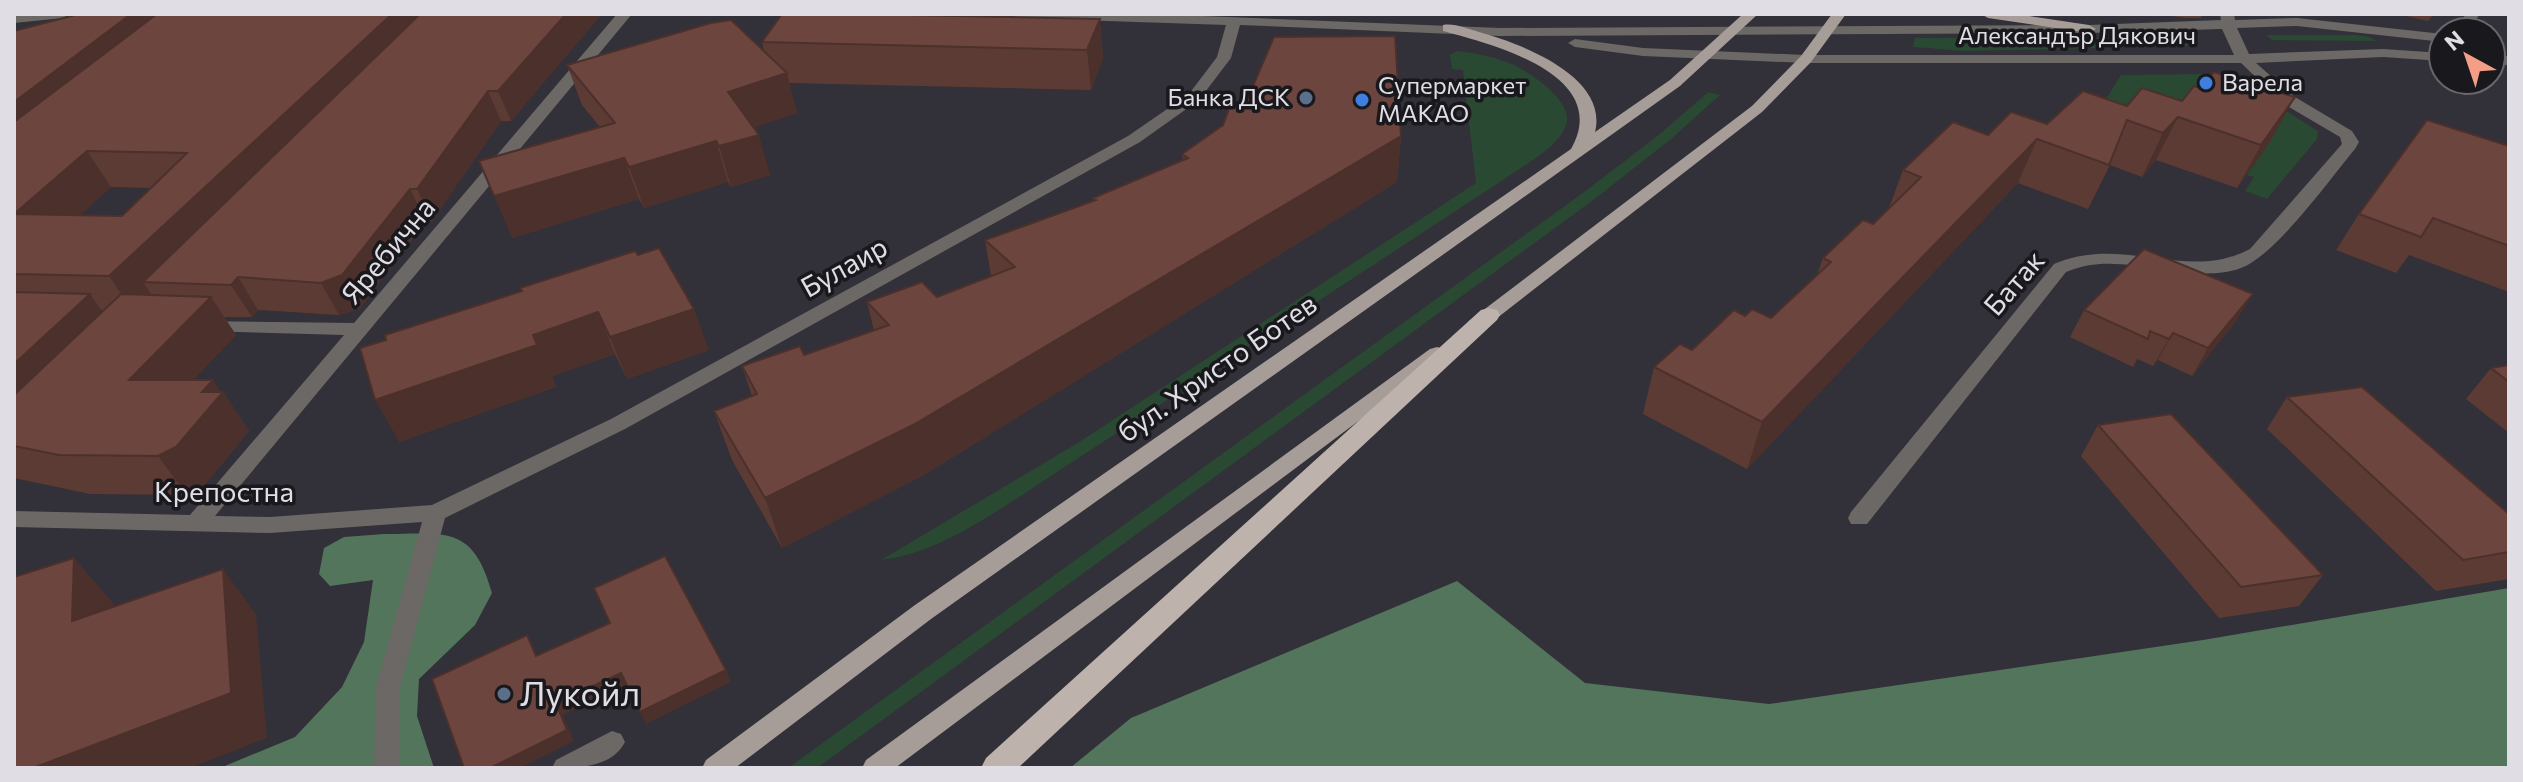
<svg xmlns="http://www.w3.org/2000/svg" width="2523" height="782" viewBox="0 0 2523 782" font-family="Commissioner,sans-serif">
	<style>
		.green { fill: #294932 }
		.forest { fill: #53755b }
		.lines { fill: none; stroke-linecap: round; stroke-linejoin: round }
		.minor { fill: #6c6865; fill-rule: evenodd }
		.major { fill: #a79d98; fill-rule: evenodd }
		.highway { fill: #beb2ac; fill-rule: evenodd }
		.wall { fill: #5d3b35; fill-rule: evenodd }
		.shaded-wall { fill: #4c302b }
		.building { fill: #6c453e; stroke: #4c302b; stroke-width: 2; fill-rule: evenodd }
		.shop-dot { fill: #3f7fe0; stroke: #19181c; stroke-width: 3 }
		.service-dot { fill: #5c6f8a; stroke: #19181c; stroke-width: 3 }
		.labels { text-anchor: middle; stroke-width: 7; stroke-linejoin: round; paint-order: stroke }
		.far-street-label { font-size: 24px; fill: #e0dee4; stroke: #19181c }
		.far-poi-label { font-size: 24px; fill: #e0dee4; stroke: #19181c; text-anchor: start }
		.street-label { font-size: 28px; fill: #e0dee4; stroke: #19181c }
		.near-poi-label { font-size: 34px; fill: #e0dee4; stroke: #19181c; text-anchor: start }
	</style>
	<rect width="100%" height="100%" fill="#323038"/>
	<path class="green" d="M2266 35H2356L2369 37 2377 41 2272 40Z
		M2178 37 2189 46 1963 51 1913 47 1915 38Z
		M1457 51C1474 53 1491 56 1507 62 1524 68 1571 99 1567 121 1562 147 1522 166 1503 180L1013 501C972 527 930 554 881 560L1076 444 1476 183 1463 70 1452 69 1450 55Z
		M2212 74 2236 79 2318 131 2317 139 2267 199 2245 191 2254 177 2247 175 2271 140 2089 126 2121 75Z
		M1708 92 1720 95 1671 139 1596 198 817 768H788L1584 192 1660 134Z"/>
	<path class="forest" d="M384 534C445 534 473 524 492 593L475 625 419 679 417 716 434 768H220L295 737 342 687 364 642 373 580 330 586 319 574 324 548 344 537Z
		M1457 581 1585 683 1769 704 2203 640 2509 588V768H1070L1131 718Z"/>
	<g class="lines">
		<path class="minor" d="M70 14 63 18 14 23V15Z
			M617 14H632L215 516 270 517 432 505 611 419 1128 136 1189 94 1217 57 1226 25 1017 18 1010 14H1153L1500 28 2089 25 2221 20 2220 14H2234L2235 20 2297 18 2443 34V42L2297 26 2237 28 2249 54 2383 49 2443 53V61L2383 57 2256 63 2295 97 2352 131 2359 142 2355 149C2329 180 2276 255 2241 268 2217 277 2188 273 2162 269 2129 265 2098 258 2066 272L1867 524H1851L1848 518 1851 512 2054 264C2125 234 2185 283 2250 249L2342 144 2340 137 2284 104 2241 63H1806L1643 56 1575 47 1568 43 1575 39 1643 48 1806 55H2234L2222 29 2089 33 1500 36 1240 25 1231 58 1199 100 1140 142 625 429 445 518 400 687V768H374L376 687 422 522 270 533 14 527V511L190 515 344 335 202 331 193 325 195 321 354 323Z
			M2466 14H2480L2467 32H2453Z
			M2491 51 2509 57V66L2491 60Z
			M612 731 621 734 625 742C612 768 577 768 552 768L556 760Z"/>
		<path class="major" d="M1743 14H1758L1680 86 931 619 735 768H702L706 760 915 605 1571 149C1613 75 1492 44 1443 31V25C1455 23 1468 29 1479 32 1519 43 1609 76 1595 132L1670 80Z
			M1832 14H1846L1811 62 1762 112 1483 329H1469L1467 325 1469 321 1752 106 1801 56Z
			M1981 14H2016L2089 25 2096 29 2089 33 1988 18Z
			M1437 347 1444 349 1447 353 1444 357 895 768H862L866 760 1430 349Z"/>
		<path class="highway" d="M1489 308 1497 310 1500 315 1497 320 1018 768H981L986 758 1481 310Z"/>
	</g>
	<path class="wall" d="M157 14H599L600 16 511 121H501L432 221H426L360 308 339 315 258 310 252 317H224L236 335 193 380 223 392 249 431 204 486 187 495 90 494 14 478V31ZM111 187 151 188 122 216 80 215Z
		M782 14H916L914 15 1100 19 1103 58 1091 90 789 83 797 113 753 127 770 175 731 187 728 182 644 208 639 199 512 238 600 127 582 105 567 65 764 52 762 42Z
		M2158 14H2202L2201 18H2185Z
		M2397 14H2434L2428 21Z
		M2142 88 2271 140 2237 188 2156 160 2142 177 2110 165 2088 209 2018 183 1747 469 1643 414 1654 367 1692 350 1745 316 1771 318 1817 275 1823 258 1873 224 1889 208 1903 170 1988 135 2047 124 2127 106Z
		M1401 136 1397 182 924 475 782 548 732 460 714 411 752 396 742 366 804 355 874 331 867 302 937 297 991 276 985 240 1093 201V198L1183 160 1182 154Z
		M2509 146V292L2409 255 2396 273 2336 250 2359 214Z
		M522 291 709 350 627 379 615 354 552 376 556 387 399 442 386 340Z
		M2084 310 2236 321 2192 376 2158 360 2153 366 2137 359 2133 367 2070 337Z
		M2509 365V433L2466 399 2491 368Z
		M2287 397 2509 514V579L2436 591 2267 429Z
		M2098 425 2323 575 2299 606 2219 618 2081 456Z"/>
	<path class="shaded-wall" d="M131 14H155L167 35 14 157V102Z
		M392 14H442L143 282 153 297 135 314 109 276Z
		M566 14H599L600 16 511 121 498 91Z
		M1100 19 1103 58 1091 90 1087 50Z
		M787 73 797 113 740 132 728 92Z
		M488 91 501 121 432 221 417 189Z
		M2295 97 2271 140 2237 188 2261 145Z
		M2178 117 2156 160 2142 177 2163 133Z
		M759 135 770 175 731 187 719 146Z
		M1401 136 1397 182 924 475 782 548 765 498Z
		M2037 139 2018 183 1747 469 1762 422Z
		M716 141 728 182 644 208 629 167Z
		M87 151 111 187 41 251 14 214Z
		M624 158 639 199 512 238 494 196Z
		M410 189 426 221 360 308 339 315 321 283Z
		M238 277 258 310 252 317 231 285Z
		M90 294 117 332 14 433V364Z
		M2253 294 2236 321 2192 376 2208 348Z
		M211 297 236 335 157 419 129 380Z
		M694 309 709 350 627 379 610 337Z
		M598 312 615 354 552 376 556 387 399 442 375 400 533 335Z
		M2173 333 2158 360 2153 366 2169 339Z
		M213 380 222 393 223 392 249 431 204 486 187 495 158 456 202 392Z
		M74 558 113 603V666L72 621Z
		M223 569 256 614 267 738 190 768H33Z
		M726 670 731 682 646 724 640 712Z
		M621 673 627 684 563 715 574 741 520 768H490L556 703Z"/>
	<path class="building" d="M79 14H131L14 102V31Z
		M157 14H392L109 276 14 274V122ZM87 151 187 153 122 216 14 214Z
		M420 14H566L498 91H488L417 189H410L342 275 321 283 238 277 231 285 143 282Z
		M782 14H857L1100 19 1087 50 762 42Z
		M731 20 787 73 728 92 759 135 719 146 716 141 629 167 624 158 494 196 479 161 615 123 567 65 711 23Z
		M1395 36 1401 136 913 425 765 498 714 411 757 394 742 366 800 346 804 355 889 325 867 302 922 282 937 297 1015 267 985 240 1096 200 1093 198 1188 158 1182 154 1223 125 1230 106 1244 107 1274 37Z
		M2214 72 2295 97 2261 145 2178 117 2163 133 2127 120 2109 165 2037 139 1762 422 1654 367 1680 344 1692 350 1734 310 1745 316 1752 309 1771 318 1831 262 1823 258 1863 220 1873 224 1921 177 1903 170 1953 122 1988 135 2011 112 2047 124 2083 91 2127 106 2142 88 2182 101 2194 86 2200 88Z
		M2427 120 2509 146V246L2433 218 2421 237 2359 214Z
		M659 248 694 309 610 337 598 312 533 335 537 345 375 400 360 348 386 340 385 335 522 291 520 288 635 251 638 255Z
		M2144 249 2253 294 2208 348 2173 333 2169 339 2150 331 2148 339 2084 310Z
		M14 292 90 294 14 364Z
		M121 294 211 297 129 380H213L202 392H223L176 447 158 456 59 455 14 446V395Z
		M2509 365V382L2491 368Z
		M2362 387 2509 514V552L2463 560 2287 397Z
		M2171 414 2323 575 2241 587 2098 425Z
		M665 556 726 670 640 712 621 673 556 703 567 730 490 768H464L432 679 527 635 536 656 610 623 594 588Z
		M74 558 72 621 223 569 231 693 33 768H14V577Z"/>
	<g class="shop-dot">
		<circle cx="2206" cy="83" r="8"/>
		<circle cx="1362" cy="100" r="8"/>
	</g>
	<g class="service-dot">
		<circle cx="1306" cy="98" r="8"/>
		<circle cx="504" cy="694" r="8"/>
	</g>
	<g class="labels">
		<g class="far-street-label">
			<text x="2077" y="44">Александър Дякович</text>
		</g>
		<g class="far-poi-label">
			<text x="2222" y="91">Варела</text>
			<text x="1378" y="94">Супермаркет<tspan x="1378" dy="28">МАКАО</tspan></text>
			<text x="1290" y="106" text-anchor="end">Банка ДСК</text>
		</g>
		<g class="street-label">
			<text transform="translate(388 251) rotate(-50)" y="10">Яребична</text>
			<text transform="translate(844 267) rotate(-29)" y="10">Булаир</text>
			<text transform="translate(2014 283) rotate(-49)" y="10">Батак</text>
			<text transform="translate(1217 368) rotate(-35)" y="10">бул. Христо Ботев</text>
			<text x="224" y="502">Крепостна</text>
		</g>
		<g class="near-poi-label">
			<text x="520" y="706">Лукойл</text>
		</g>
	</g>
	<rect width="2523" height="782" fill="none" stroke="#e0dee4" stroke-width="32"/>
	<g transform="translate(2467 56) rotate(320)"><circle r="38" fill="#19181c" stroke="#69676c" stroke-width="2"/>
	<path d="M0-6L14 30L0 20L-14 30Z" fill="#f49e88"/>
	<text y="-12" font-size="22" font-weight="bold" text-anchor="middle" fill="#e0dee4">N</text>
	</g>
</svg>
